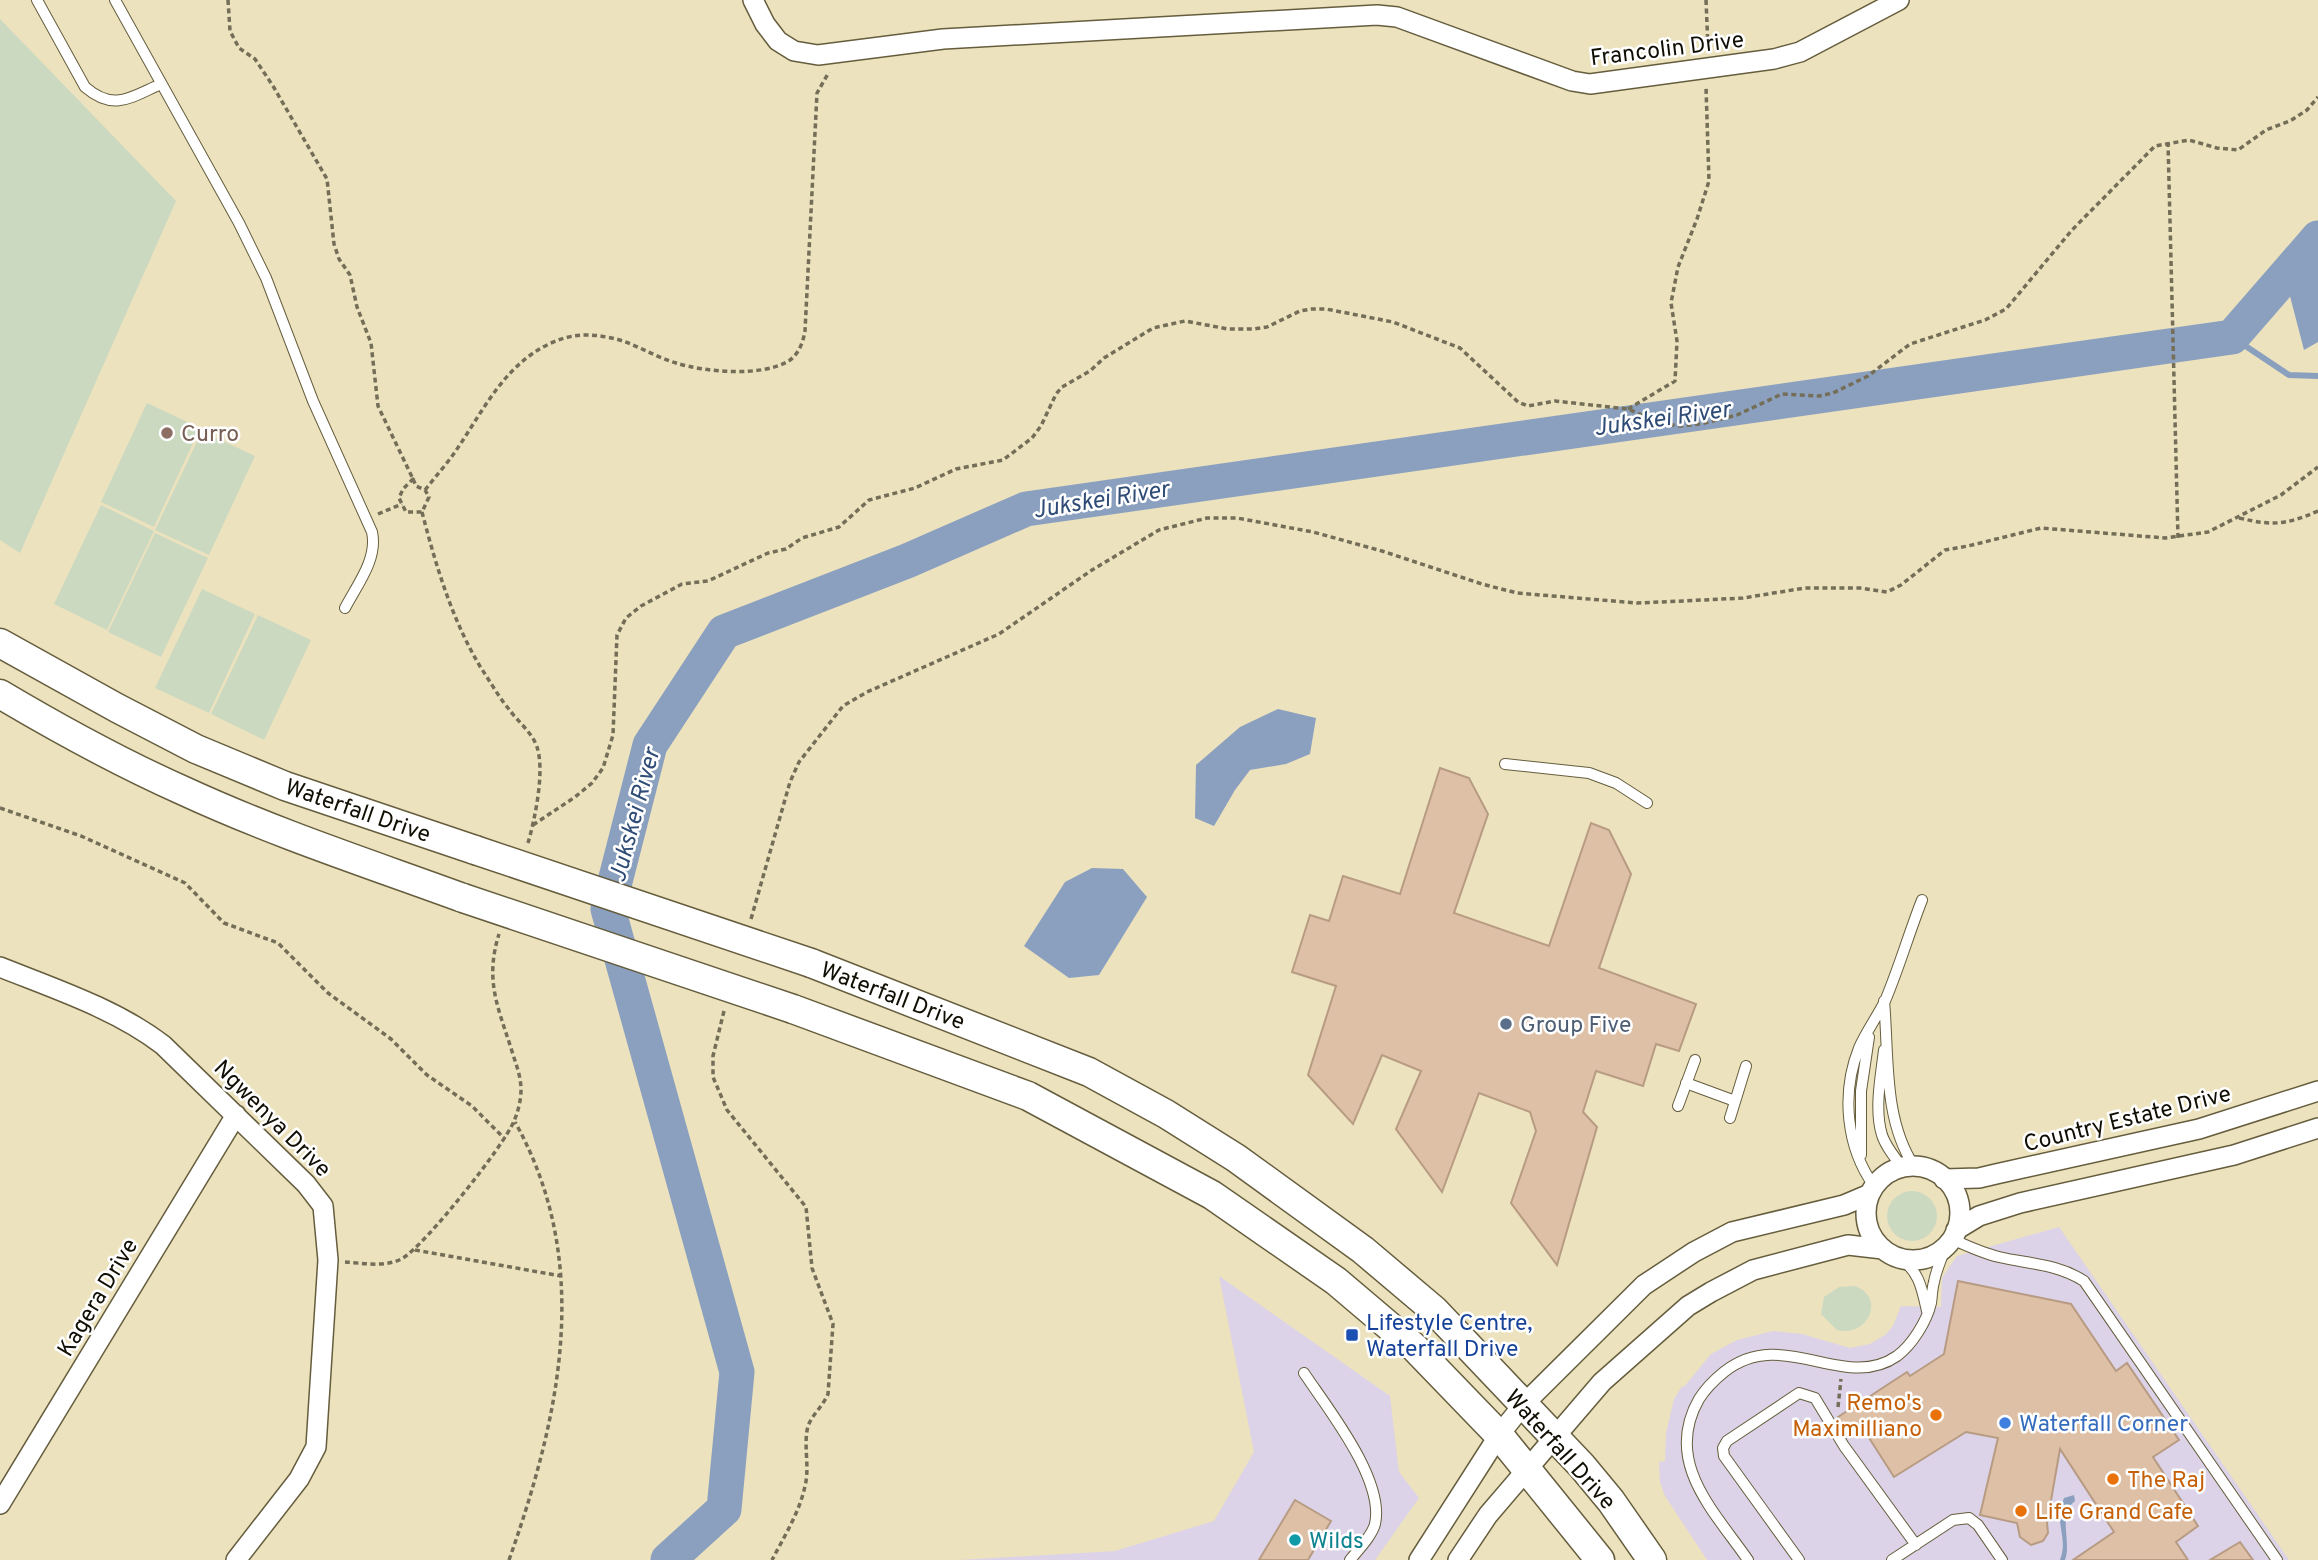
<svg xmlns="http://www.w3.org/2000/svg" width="2318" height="1560" viewBox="0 0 2318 1560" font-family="Overpass,sans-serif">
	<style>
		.commercial { fill: #dcd3e8 }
		.green { fill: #ccd9c1 }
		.water { fill: #8ba0bf }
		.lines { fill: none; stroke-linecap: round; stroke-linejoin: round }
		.stream { stroke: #8ba0bf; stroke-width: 6 }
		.river { stroke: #8ba0bf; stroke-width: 35 }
		.building { fill: #ddc0a6; stroke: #b79b82; stroke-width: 2 }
		.lane-casing { stroke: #655d3d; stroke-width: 12 }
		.street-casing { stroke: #655d3d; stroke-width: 22 }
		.secondary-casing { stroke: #655d3d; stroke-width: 31 }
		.path { stroke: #746e58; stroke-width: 3.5; stroke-dasharray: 5 3.5; stroke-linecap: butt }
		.lane { stroke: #fff; stroke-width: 10 }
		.street { stroke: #fff; stroke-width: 19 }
		.secondary { stroke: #fff; stroke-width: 28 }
		.secondary-bridge-casing { stroke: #655d3d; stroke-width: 31; stroke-linecap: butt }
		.secondary-bridge { stroke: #fff; stroke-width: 28 }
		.education-dot { fill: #8d6e63; stroke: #fff; stroke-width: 2.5 }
		.service-dot { fill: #5c6f8a; stroke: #fff; stroke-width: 2.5 }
		.transit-dot { fill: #1a4fb4; stroke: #fff; stroke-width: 2.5 }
		.food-dot { fill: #e8710a; stroke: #fff; stroke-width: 2.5 }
		.shop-dot { fill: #3f7fe0; stroke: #fff; stroke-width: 2.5 }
		.culture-dot { fill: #0f9aa8; stroke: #fff; stroke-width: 2.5 }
		.labels { text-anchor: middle; stroke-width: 5; stroke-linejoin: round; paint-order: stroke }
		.street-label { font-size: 23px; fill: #100d03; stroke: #fff }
		.education-label { font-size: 23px; fill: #785e54; stroke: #fff; text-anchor: start }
		.service-label { font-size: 23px; fill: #4e5e75; stroke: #fff; text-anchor: start }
		.transit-label { font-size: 23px; fill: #164399; stroke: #fff; text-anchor: start }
		.food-label { font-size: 23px; fill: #c56008; stroke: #fff; text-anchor: start }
		.shop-label { font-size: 23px; fill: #366cbe; stroke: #fff; text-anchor: start }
		.culture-label { font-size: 23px; fill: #0d838f; stroke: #fff; text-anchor: start }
		.water-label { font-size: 24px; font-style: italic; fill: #2f4c77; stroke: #fff }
	</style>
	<rect width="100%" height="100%" fill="#ece2be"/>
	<path class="commercial" d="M2059 1227 2289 1560H1707L1665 1496 1660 1482 1659 1462 1665 1461 1666 1433 1674 1399 1682 1386 1684 1387 1711 1354 1737 1340 1773 1331 1802 1334 1850 1348 1870 1344 1885 1335 1893 1326 1901 1306 1941 1307 1942 1278 1957 1256Z
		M1219 1276 1390 1396 1399 1472 1419 1498 1375 1560H959L1115 1551 1214 1521 1254 1452Z"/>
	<path class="green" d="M0 19 176 201 20 553 0 540Z
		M147 403 200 428 154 527 101 502Z
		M202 431 255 456 209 555 155 530Z
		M101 505 154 531 107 630 54 604Z
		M155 533 208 558 161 657 108 632Z
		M202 589 255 614 209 713 155 688Z
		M258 615 311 640 264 740 211 714Z
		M1887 1216a25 25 0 1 1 50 0a25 25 0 1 1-50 0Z
		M1855 1286C1887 1298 1867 1338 1837 1330L1821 1314 1824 1297 1839 1287Z"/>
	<path class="water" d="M2318 253V342L2304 350 2285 277Z
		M1278 709 1316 718 1310 754 1286 764 1250 770 1235 790 1214 826 1195 818 1196 765 1240 727Z
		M1092 868 1123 869 1147 897 1099 975 1069 978 1024 946 1065 882Z
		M2074 1495 2075 1501C2057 1514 2072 1542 2065 1560H2060C2069 1537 2053 1524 2064 1498Z"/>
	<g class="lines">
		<path class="stream" d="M2232 337 2289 375 2318 376"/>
		<path class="river" d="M668 1560 724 1509 737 1372 608 909 650 745 724 632 907 561 1026 509 2232 337 2318 238"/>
	</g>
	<path class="building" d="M1440 768 1469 778 1488 814 1454 913 1549 946 1591 823 1609 830 1631 874 1599 968 1696 1004 1679 1051 1656 1044 1643 1086 1596 1071 1583 1112 1597 1127 1557 1265 1511 1203 1536 1131 1530 1112 1479 1093 1442 1192 1396 1129 1421 1071 1382 1055 1353 1124 1308 1075 1336 986 1292 972 1310 915 1329 921 1343 876 1400 894Z
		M1958 1281 2071 1304 2116 1371 2127 1363 2179 1440 2153 1457 2198 1526 2176 1542 2188 1560H2073L2114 1532 2060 1449 2047 1523 2048 1533 2043 1541 2031 1545 2020 1537 2017 1523 1980 1515 1998 1438 1966 1432 1894 1477 1864 1430 1851 1438 1838 1417 1907 1372 1910 1376 1944 1354Z
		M1295 1500 1331 1521 1308 1560H1259Z
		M2240 1542 2253 1560H2210Z"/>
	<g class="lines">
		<defs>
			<path id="lane" d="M37 0 85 87C114 112 131 97 161 84
				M115 0 239 223 266 278 313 401 372 532C378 559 357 585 345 608
				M1505 764 1589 773 1616 783 1647 803
				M1884 1001C1889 1056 1883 1119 1914 1166
				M1884 1050C1881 1076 1874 1109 1882 1135 1886 1147 1895 1158 1903 1168
				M1686 1083 1735 1101
				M1678 1106 1695 1060
				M1730 1118 1746 1066
				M1861 1155V1091L1869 1037
				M1874 1186C1846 1147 1841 1093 1859 1048 1866 1032 1877 1017 1885 1001 1899 968 1909 933 1922 900
				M1952 1239C1967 1246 1982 1253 1999 1257 2029 1264 2058 1264 2084 1281L2277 1560
				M1899 1258C1919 1270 1922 1289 1927 1311
				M1304 1373C1328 1409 1385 1480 1375 1524 1372 1536 1358 1550 1350 1560
				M1748 1560C1714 1511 1663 1462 1699 1399 1706 1388 1714 1380 1724 1372 1783 1325 1844 1393 1897 1356 1912 1345 1927 1321 1931 1303 1932 1296 1932 1289 1934 1282 1936 1270 1942 1259 1945 1247
				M1799 1560 1724 1456 1723 1448 1727 1441 1799 1393 1815 1398 1844 1446 1916 1545
				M1892 1560 1953 1520 1969 1518 1978 1525 2002 1560"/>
			<path id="street" d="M753 0 765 24 778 41 794 51 818 55 943 39 1377 15 1397 17 1572 81 1590 84 1774 59 1800 52 1899 0
				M0 967C55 989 116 1009 163 1045L306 1184 323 1206 328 1260 316 1447 299 1479 236 1560
				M1866 1213a47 47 0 1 1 94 0a47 47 0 1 1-94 0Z
				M1944 1179 1979 1178 1996 1174 2199 1129 2318 1091
				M1956 1230 1979 1216 2020 1203 2234 1155 2318 1128
				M0 1504 236 1115
				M1419 1560 1499 1435 1523 1405 1644 1285 1694 1252 1732 1232 1844 1205 1870 1194
				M1458 1560 1488 1515 1602 1382 1688 1306 1711 1292 1753 1270 1848 1245 1883 1249"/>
			<path id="secondary" d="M0 643 117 708 196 749 285 786 475 850
				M0 694C59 729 121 763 184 791 275 833 370 864 463 898
				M811 963 1089 1072 1166 1114 1236 1158 1363 1250 1434 1310 1582 1466 1611 1501 1652 1560
				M793 1009 1028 1096 1212 1195 1336 1281 1415 1348 1499 1435 1600 1560"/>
		</defs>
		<use href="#lane" class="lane-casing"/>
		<use href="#street" class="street-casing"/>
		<use href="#secondary" class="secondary-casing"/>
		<path class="path" d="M228 0 230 31 239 48 255 59 273 86 327 179 334 244 339 259 350 275 357 307 371 343 378 406 413 479
			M1706 0 1708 48
			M2168 142 2178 538
			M1628 409 1675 381 1677 341 1671 303 1678 267 1697 219 1709 181 1706 87
			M413 479 416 486 425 490 429 497 422 512H406L399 498 403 489Z
			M425 490C435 477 446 465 455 452 482 413 503 366 549 344 567 335 586 333 606 337 630 340 652 356 676 363 705 372 759 377 787 362 798 356 803 343 805 331L817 93 829 72
			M422 512C436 566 452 620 481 668 490 681 498 696 508 708 517 721 532 732 537 747 545 771 535 819 528 843
			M378 514 402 504
			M2239 518C2274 526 2285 525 2318 511
			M0 808 81 836 185 883 224 923 278 943 328 993 391 1039 427 1075 472 1106 505 1139
			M533 825 575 797 592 783 603 768 613 735 617 635 626 618 641 606 682 584 708 581 768 553 786 549 802 538 839 527 869 500 915 488 956 469 1003 460 1032 438 1041 426 1056 394 1062 387 1090 371 1104 358 1153 328 1185 321 1228 329H1254L1267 327 1300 311 1312 309H1326L1393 322 1460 348 1518 402 1528 406 1555 401 1628 409 1660 423 1680 426 1701 424 1737 415 1782 394 1819 396 1833 393 1868 376 1910 344 1985 320 2006 309 2072 230 2155 146 2189 140 2217 148 2238 150 2266 130 2290 121 2307 110 2318 97
			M751 919 790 782 799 762 843 706 867 692 999 634 1092 570 1159 530 1207 518H1237L1313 532 1382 551 1482 584 1517 593 1637 603 1683 601 1743 598 1805 588H1860L1887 592 1901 585 1945 550 1968 546 2041 528 2165 538 2208 532 2281 495 2318 467
			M724 1011 713 1056V1077L727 1110 806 1207 812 1268 833 1324 828 1394C823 1406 812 1415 808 1426 803 1445 810 1467 805 1486 800 1511 784 1537 772 1560
			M415 1250 561 1276
			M345 1262C363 1263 386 1268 403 1258 425 1245 504 1146 514 1121 518 1112 521 1100 521 1090 521 1075 515 1062 511 1048 497 1005 485 979 499 934
			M1838 1407 1841 1379
			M509 1560C560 1416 594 1263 515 1122"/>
		<use href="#lane" class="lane"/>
		<use href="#street" class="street"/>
		<use href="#secondary" class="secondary"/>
		<defs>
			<path id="secondary-bridge" d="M475 850 811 963
				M463 898 793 1009"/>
		</defs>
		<use href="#secondary-bridge" class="secondary-bridge-casing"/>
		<use href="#secondary-bridge" class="secondary-bridge"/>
	</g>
	<circle class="education-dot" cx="167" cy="433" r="7"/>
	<circle class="service-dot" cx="1506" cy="1024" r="7"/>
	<rect class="transit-dot" x="1345" y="1328" width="14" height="14" rx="3.5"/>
	<g class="food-dot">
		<circle cx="1936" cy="1415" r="7"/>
		<circle cx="2113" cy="1479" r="7"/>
		<circle cx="2021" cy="1511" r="7"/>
	</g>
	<circle class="shop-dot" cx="2005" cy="1423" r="7"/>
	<circle class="culture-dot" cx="1295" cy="1540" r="7"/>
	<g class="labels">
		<g class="street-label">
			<text transform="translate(1667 48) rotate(-7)" y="8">Francolin Drive</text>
			<text transform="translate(358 810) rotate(19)" y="8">Waterfall Drive</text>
			<text transform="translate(893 995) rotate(21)" y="8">Waterfall Drive</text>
			<text transform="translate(273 1118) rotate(45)" y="8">Ngwenya Drive</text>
			<text transform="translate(2127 1118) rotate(-14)" y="8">Country Estate Drive</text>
			<text transform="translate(97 1297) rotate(-59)" y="8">Kagera Drive</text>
			<text transform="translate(1561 1449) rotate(48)" y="8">Waterfall Drive</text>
		</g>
		<g class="education-label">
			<text x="181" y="441">Curro</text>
		</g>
		<g class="service-label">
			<text x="1520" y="1032">Group Five</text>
		</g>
		<g class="transit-label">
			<text x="1366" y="1330">Lifestyle Centre,<tspan x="1366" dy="26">Waterfall Drive</tspan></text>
		</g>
		<g class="food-label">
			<text x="1922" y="1410" text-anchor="end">Remo's<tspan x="1922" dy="26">Maximilliano</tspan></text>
			<text x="2127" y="1487">The Raj</text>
			<text x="2035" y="1519">Life Grand Cafe</text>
		</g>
		<g class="shop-label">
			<text x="2019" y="1431">Waterfall Corner</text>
		</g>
		<g class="culture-label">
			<text x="1309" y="1548">Wilds</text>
		</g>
		<g class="water-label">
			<text transform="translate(1662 418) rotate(-8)" y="8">Jukskei River</text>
			<text transform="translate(1101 499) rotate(-9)" y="8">Jukskei River</text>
			<text transform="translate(634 815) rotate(-75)" y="8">Jukskei River</text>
		</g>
	</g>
</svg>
